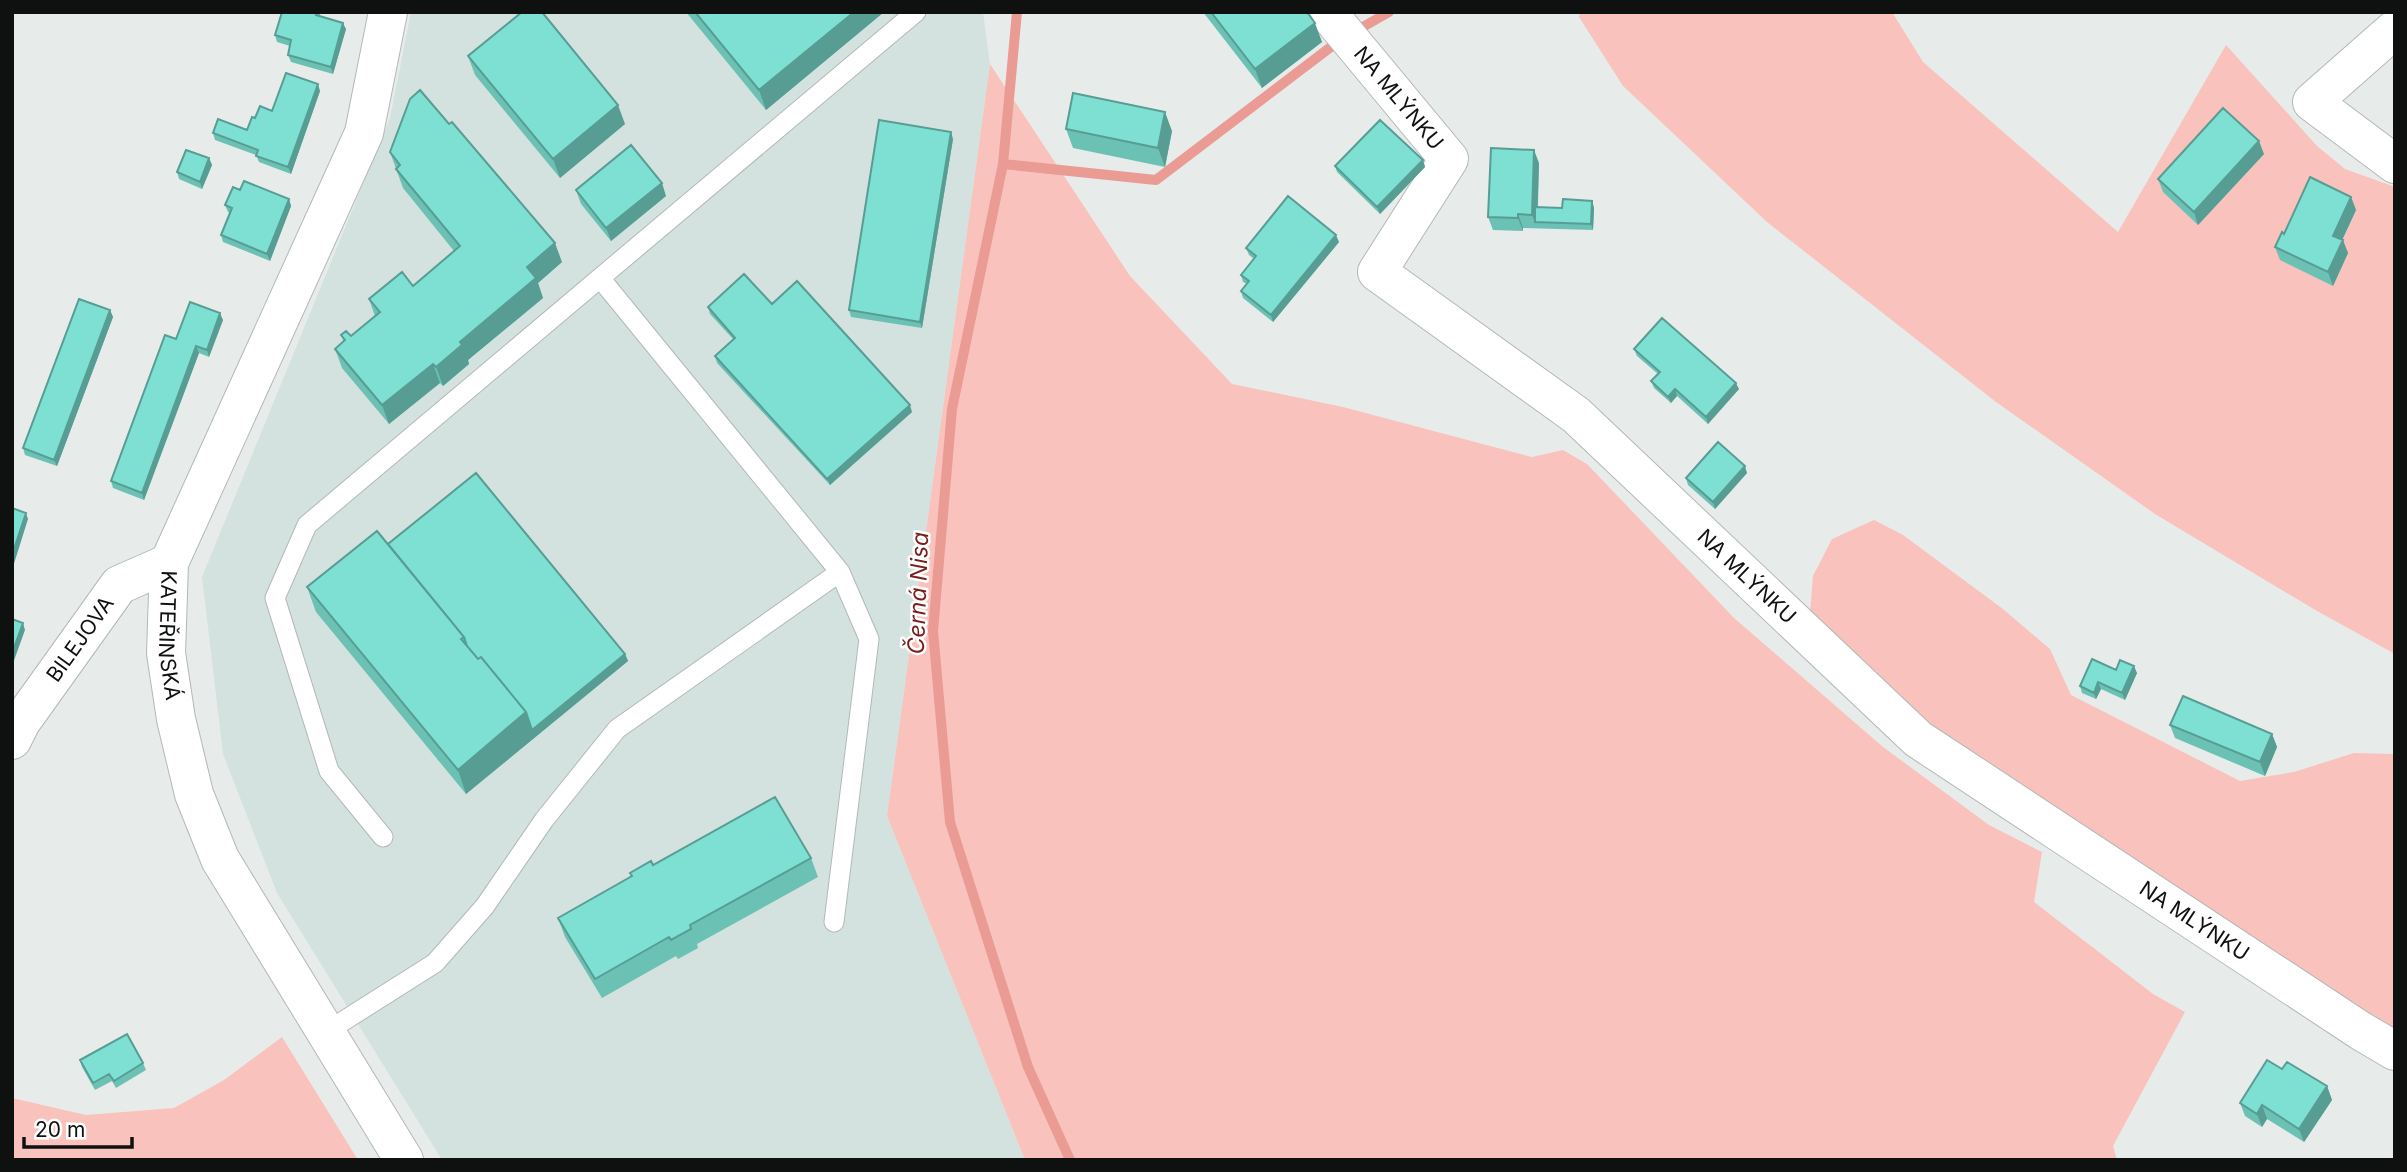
<svg xmlns="http://www.w3.org/2000/svg" width="2407" height="1172" viewBox="0 0 2407 1172" font-family="Inter,sans-serif">
	<style>
		.built { fill: #d3e2df }
		.green { fill: #f9c2bc }
		.lines { fill: none; stroke-linecap: round; stroke-linejoin: round }
		.stream { stroke: #ea9b93; stroke-width: 10 }
		.lane-casing { stroke: #b3b8b7; stroke-width: 21 }
		.street-casing { stroke: #b3b8b7; stroke-width: 40 }
		.secondary-casing { stroke: #b3b8b7; stroke-width: 40 }
		.lane { stroke: #fff; stroke-width: 19 }
		.street { stroke: #fff; stroke-width: 38 }
		.secondary { stroke: #fff; stroke-width: 38 }
		.wall { fill: #6cc1b5 }
		.shaded-wall { fill: #589d94 }
		.building { fill: #7de0d3; stroke: #589d94; stroke-width: 2 }
		.labels { text-anchor: middle; stroke-width: 5; stroke-linejoin: round; paint-order: stroke }
		.street-label { font-size: 21px; fill: #0f1111; stroke: #fff }
		.water-label { font-size: 23px; font-style: italic; fill: #781d1c; stroke: #fff }
	</style>
	<rect width="100%" height="100%" fill="#e7eceb"/>
	<path class="built" d="M411 12H983L990 64 887 816 1025 1160H442L277 893 223 754 202 577 390 118Z"/>
	<path class="green" d="M1580 12H1892L1923 62 2118 232 2226 45 2317 146 2345 169 2395 187V654L2317 611 2155 514 1996 402 1767 222 1623 86 1579 17Z
		M990 64 1130 276 1232 384 1343 407 1532 457 1563 450 1587 464 1734 618 1883 747 1989 825 2042 852 2034 902 2153 994 2185 1012 2113 1146 2117 1160H1025L887 816Z
		M1874 520 1903 535 2003 609 2050 649 2071 695 2240 781 2294 772 2354 753 2395 754V1033L1925 730 1810 612 1813 576 1832 539Z
		M282 1037 358 1160H12V1098L86 1115 174 1108 224 1080Z"/>
	<g class="lines">
		<path class="stream" d="M1017 12 1003 164 952 409 933 631 950 822 1028 1067 1070 1160
			M1003 164 1156 180 1340 40 1389 12"/>
		<defs>
			<path id="lane" d="M600 278 916 12
				M383 837 329 771 275 598 307 525 600 278 840 572
				M326 1032 435 963 485 906 544 820 617 729 840 572 869 639 834 922"/>
			<g id="street">
				<path id="s1" d="M1327 12 1449 159 1377 272 1576 415 1918 739 2361 1031 2395 1051"/>
				<path d="M2395 29 2312 102 2395 164"/>
				<path id="s2" d="M12 740 21 722 119 585 169 563"/>
			</g>
			<g id="secondary">
				<path id="s3" d="M388 12 364 133 169 563 166 653 176 719 194 794 220 859 404 1160"/>
			</g>
		</defs>
		<use href="#lane" class="lane-casing"/>
		<use href="#street" class="street-casing"/>
		<use href="#secondary" class="secondary-casing"/>
		<use href="#lane" class="lane"/>
		<use href="#street" class="street"/>
		<use href="#secondary" class="secondary"/>
	</g>
	<path class="wall" d="M317 12H320V16L346 29 333 74 291 62 288 55 290 46 277 42 275 35Z
		M686 12H884L766 110Z
		M1203 12H1307L1322 42 1262 88Z
		M468 56 625 124 560 178 475 75Z
		M320 91 291 174 259 162 256 155 215 140 213 133 247 130 255 118Z
		M1066 129 1172 131 1165 167 1073 148Z
		M953 139 922 328 851 317 849 310Z
		M390 152 562 262 538 283 543 298 468 360 469 364 443 386 440 383 389 424 342 368 335 349 344 342 341 335 351 336 375 316 369 299 413 286 454 251 403 188Z
		M2264 154 2198 225 2163 192 2158 179Z
		M209 158 212 165 202 189 179 179 177 172Z
		M1423 160 1425 167 1380 214 1337 172 1335 166Z
		M1539 163 1538 207 1562 208 1592 201 1594 208 1593 230 1523 228V231L1493 230 1488 217Z
		M240 190 289 199 291 206 270 261 223 242 221 235 230 213 228 212 225 205Z
		M576 190 666 196 611 241 581 204Z
		M2351 197 2356 210 2342 240 2348 253 2333 286 2280 260 2275 247 2284 234Z
		M1339 242 1273 322 1243 298 1241 291 1247 284 1243 282 1241 275 1254 259 1249 255 1246 248Z
		M772 304 912 412 830 485 717 363 715 356 733 339 710 314 708 307Z
		M110 310 113 317 57 466 25 455 23 448Z
		M223 320 209 357 199 353 144 500 113 488 111 481 176 339Z
		M1634 349 1739 389 1708 424 1677 396 1671 403 1654 388 1651 381 1658 374 1637 356Z
		M1747 473 1715 509 1688 485 1686 478Z
		M388 544 625 654 628 661 466 794 316 612 307 587Z
		M2116 670 2137 673 2125 700 2101 689 2096 699 2082 693 2080 686Z
		M2170 725 2272 734 2277 747 2265 776 2175 738Z
		M811 858 818 877 697 944 698 948 678 959 676 956 602 998 565 937 558 918 653 865Z
		M80 1060 143 1063 146 1070 116 1088 112 1081 95 1090 82 1067Z
		M2282 1069 2327 1086 2332 1100 2304 1142 2267 1119 2262 1127 2245 1116 2240 1103Z"/>
	<path class="shaded-wall" d="M854 12H884L766 110 759 90Z
		M343 23 346 29 333 74 331 67Z
		M1315 23 1322 42 1262 88 1255 69Z
		M318 84 320 91 291 174 288 167Z
		M618 105 625 124 560 178 553 159Z
		M1165 112 1172 131 1165 167 1158 148Z
		M951 132 953 139 922 328 920 322Z
		M2259 141 2264 154 2198 225 2194 212Z
		M1534 150 1539 163 1537 222H1535L1532 215Z
		M209 158 212 165 202 189 200 182Z
		M1423 160 1425 167 1380 214 1377 207Z
		M662 183 666 196 611 241 606 228Z
		M2351 197 2356 210 2338 249 2333 236Z
		M289 199 291 206 270 261 267 254Z
		M1592 201 1594 208 1593 230 1591 224Z
		M1518 214 1523 228V231L1518 218Z
		M1336 235 1339 242 1273 322 1271 315Z
		M2343 240 2348 253 2333 286 2328 272Z
		M555 243 562 262 538 283 543 298 468 360 469 364 443 386 436 367 527 267Z
		M110 310 113 317 57 466 54 460Z
		M220 313 223 320 209 357 207 350Z
		M196 346 199 353 144 500 142 493Z
		M433 364 440 383 389 424 382 405Z
		M1736 383 1739 389 1708 424 1706 417Z
		M1675 389 1677 396 1671 403 1668 397Z
		M910 405 912 412 830 485 827 479Z
		M1745 466 1747 473 1715 509 1713 502Z
		M26 513 28 519 12 570V555Z
		M23 623 25 630 12 666V653Z
		M625 654 628 661 466 794 458 770 526 712Z
		M2134 666 2137 673 2125 700 2122 693Z
		M2098 682 2101 689 2096 699 2094 693Z
		M2272 734 2277 747 2265 776 2260 762Z
		M2327 1086 2332 1100 2304 1142 2299 1129Z
		M2262 1105 2267 1119 2262 1127 2257 1114Z"/>
	<path class="building" d="M282 12H317L316 15 343 23 331 67 288 55 291 40 275 35Z
		M522 12H542L618 105 553 159 468 56Z
		M695 12H854L759 90Z
		M1211 12H1307L1315 23 1255 69Z
		M286 73 318 84 288 167 256 156 258 150 213 133 218 119 247 130 252 117 255 118 260 106 272 111Z
		M420 90 449 124 452 122 555 243 527 267 536 278 460 342 462 345 436 367 433 364 382 405 335 349 345 340 341 335 346 331 351 336 380 312 369 299 402 272 413 286 460 246 396 169 400 165 390 152 410 99Z
		M1073 93 1165 112 1158 148 1066 129Z
		M2223 108 2259 141 2194 212 2158 179Z
		M879 120 951 132 920 322 849 310Z
		M1380 120 1423 160 1377 207 1335 166Z
		M631 145 662 183 606 228 576 190Z
		M1491 148 1534 150 1532 215 1518 214V218L1488 217Z
		M186 150 209 158 200 182 177 172Z
		M2310 177 2351 197 2333 236 2343 240 2328 272 2275 247 2282 232 2284 234Z
		M244 181 289 199 267 254 221 235 232 208 225 205 233 187 240 190Z
		M1288 196 1336 235 1271 315 1241 291 1249 281 1241 275 1256 256 1246 248Z
		M1563 199 1592 201 1591 224 1535 222V207L1562 208Z
		M744 274 772 304 797 281 910 405 827 479 715 356 735 338 708 307Z
		M79 299 110 310 54 460 23 448Z
		M190 302 220 313 207 350 196 346 142 493 111 481 165 335 176 339Z
		M1662 318 1736 383 1706 417 1675 389 1668 397 1651 381 1660 372 1634 349Z
		M1718 442 1745 466 1713 502 1686 478Z
		M476 473 625 654 532 730 526 712 481 657 478 659 467 646 464 637 388 544Z
		M12 508 26 513 12 555Z
		M377 531 464 637 461 639 478 659 481 657 526 712 458 770 307 587Z
		M12 619 23 623 12 653Z
		M2092 659 2116 670 2120 660 2134 666 2122 693 2098 682 2094 693 2080 686Z
		M2183 696 2272 734 2260 762 2170 725Z
		M775 797 811 858 690 925 691 929 671 940 669 937 595 979 558 918 632 876 630 873 651 861 653 865Z
		M127 1034 143 1063 114 1081 109 1074 93 1083 80 1060Z
		M2267 1060 2282 1069 2287 1062 2327 1086 2299 1129 2262 1105 2257 1114 2240 1103Z"/>
	<g class="labels">
		<g class="street-label">
			<text dy="7" stroke="none"><textPath href="#s1" startOffset="112">NA MLÝNKU</textPath></text>
			<text dy="7" stroke="none"><textPath href="#s1" startOffset="805">NA MLÝNKU</textPath></text>
			<text dy="7" stroke="none"><textPath href="#s3" startOffset="668">KATEŘINSKÁ</textPath></text>
			<text dy="7" stroke="none"><textPath href="#s2" startOffset="122">BILEJOVA</textPath></text>
			<text dy="7" stroke="none"><textPath href="#s1" startOffset="1372">NA MLÝNKU</textPath></text>
		</g>
		<g class="water-label">
			<text transform="translate(918 593) rotate(-88)" y="8">Černá Nisa</text>
		</g>
	</g>
	<rect width="2407" height="1172" fill="none" stroke="#0f1111" stroke-width="28"/>
	<path d="M24 1137v10h108v-10" fill="none" stroke="#0f1111" stroke-width="3.5"/>
	<text x="35" y="1137" font-size="21" fill="#0f1111" stroke="#ffffff" stroke-width="5" paint-order="stroke">20 m</text>
</svg>
